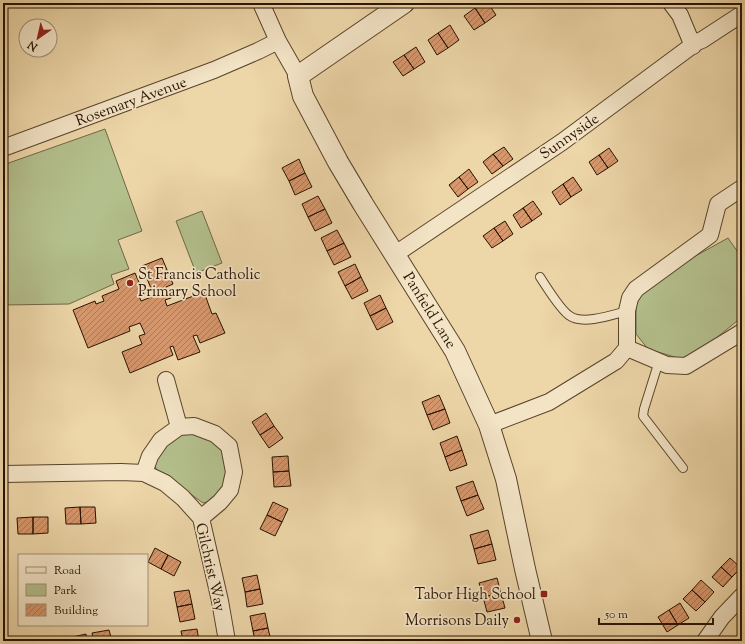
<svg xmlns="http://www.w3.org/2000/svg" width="745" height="644" viewBox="0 0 745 644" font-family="'Sorts Mill Goudy',serif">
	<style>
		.green { fill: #b3bf8c; stroke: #6e6846 }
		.building { fill: url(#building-hatch); stroke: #281200 }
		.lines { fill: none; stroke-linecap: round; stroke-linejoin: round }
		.service-casing { stroke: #59432a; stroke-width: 10 }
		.minor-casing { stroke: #59432a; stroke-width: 18 }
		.tertiary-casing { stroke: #59432a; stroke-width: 22 }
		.service { stroke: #f3e4c6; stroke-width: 8 }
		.minor { stroke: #f3e4c6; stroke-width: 16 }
		.tertiary { stroke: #f3e4c6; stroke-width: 20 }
		.poi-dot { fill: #8f2418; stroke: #f3e4c6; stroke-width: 1.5 }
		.labels { text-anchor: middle; stroke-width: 3.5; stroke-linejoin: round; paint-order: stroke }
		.street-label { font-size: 15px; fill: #281200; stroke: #f3e4c6 }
		.poi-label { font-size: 15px; fill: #281200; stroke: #f3e4c6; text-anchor: end }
	</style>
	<defs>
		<pattern id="building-hatch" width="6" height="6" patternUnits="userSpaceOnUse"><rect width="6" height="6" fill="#d7986e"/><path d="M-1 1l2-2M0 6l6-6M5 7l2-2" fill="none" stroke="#ae7b58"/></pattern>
	</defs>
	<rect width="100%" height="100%" fill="#edd6a8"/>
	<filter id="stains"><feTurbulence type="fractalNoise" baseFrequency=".005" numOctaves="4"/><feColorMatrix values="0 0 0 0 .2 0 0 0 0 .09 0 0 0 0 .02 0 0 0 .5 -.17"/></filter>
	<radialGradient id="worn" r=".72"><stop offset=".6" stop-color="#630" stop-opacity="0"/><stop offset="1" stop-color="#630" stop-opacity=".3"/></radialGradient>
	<path class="green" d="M105 129 142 231 118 240 129 269 111 275 114 284 69 304 3 305V165Z
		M202 211 222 263 196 273 176 221Z
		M728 238 742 258V317L688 361 648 349 636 334V289Z
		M187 432C199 435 213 437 221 447 223 450 224 455 225 459 230 478 223 499 203 503L156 469 154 461 170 440Z"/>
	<path class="building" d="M483 3H488L496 15 485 23 475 8Z
		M475 8 485 23 474 30 464 16Z
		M450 25 459 40 448 48 438 33Z
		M438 33 448 48 437 55 428 40Z
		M416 47 425 62 414 69 404 55Z
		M404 55 414 69 403 76 393 62Z
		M504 147 513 159 503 166 493 154Z
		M609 148 618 161 608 168 599 155Z
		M493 154 503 166 492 174 483 162Z
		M599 155 608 168 597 175 589 162Z
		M299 159 305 173 289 181 282 168Z
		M469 169 478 182 468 189 459 177Z
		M305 173 312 187 295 195 289 181Z
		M459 177 468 189 458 197 449 185Z
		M573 177 582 190 571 197 563 184Z
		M563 184 571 197 560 205 552 192Z
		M318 196 325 209 308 217 302 204Z
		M533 201 542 214 532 221 523 208Z
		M523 208 532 221 521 228 513 215Z
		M325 209 332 223 315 231 308 217Z
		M505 221 513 234 503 241 494 228Z
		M494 228 503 241 492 248 483 236Z
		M337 230 344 243 327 251 321 238Z
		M344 243 351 257 334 265 327 251Z
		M162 258 173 284 166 287 171 298 165 300 167 306 204 292 212 314 216 313 225 333 200 343 197 335 193 336 200 352 178 360 173 346 170 347 173 355 130 373 122 352 142 344 139 336 145 334 140 323 129 327 130 331 88 348 73 310 95 301 96 304 104 301 102 296 119 289 116 281 135 273 144 294 139 296 141 301 154 296 142 266Z
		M355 264 361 277 345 286 338 272Z
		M361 277 368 291 352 299 345 286Z
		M380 295 386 308 370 316 364 303Z
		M386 308 393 322 377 330 370 316Z
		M439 395 445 409 427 415 422 402Z
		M445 409 450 423 433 430 427 415Z
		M266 413 274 426 260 435 252 422Z
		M274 426 283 438 269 448 260 435Z
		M457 436 462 450 445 457 440 443Z
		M462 450 467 465 450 471 445 457Z
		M288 456 289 471 273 472 272 457Z
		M289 471 291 486 274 487 273 472Z
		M473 481 478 495 461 501 456 487Z
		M478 495 484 509 467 516 461 501Z
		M273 502 288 509 282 522 267 515Z
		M80 507H95L96 523 81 524Z
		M80 507 81 524H66L65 508Z
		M267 515 282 522 275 536 260 529Z
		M33 517H48V533L33 534Z
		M33 517V534H18L17 518Z
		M488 530 492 544 474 549 470 535Z
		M492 544 496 560 478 564 474 549Z
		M155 548 168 555 161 569 148 562Z
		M168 555 181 562 174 576 161 569Z
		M730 558 741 568 732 577 721 567Z
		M721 567 732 577 723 587 712 577Z
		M257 575 260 589 245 592 242 578Z
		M497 578 501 593 483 597 479 583Z
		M701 580 714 592 705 602 692 590Z
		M260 589 263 604 247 607 245 592Z
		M189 590 192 604 177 607 174 592Z
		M692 590 705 602 696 611 683 599Z
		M501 593 505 608 487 612 483 597Z
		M680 603 689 618 678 625 669 610Z
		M192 604 195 619 180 622 177 607Z
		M669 610 678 625 667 632 658 617Z
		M265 613 268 628 253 631 250 616Z
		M268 628 271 641H255L253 631Z
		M197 629 199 641H183L181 631Z
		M109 630 112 641H94L92 633Z
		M86 634 87 641H69L68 638Z"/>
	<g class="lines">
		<defs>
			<path id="service" d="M540 277C546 286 561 311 570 316 583 325 612 315 627 311
				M659 361 644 409 643 416 683 468"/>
			<path id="minor" d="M261 3 278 41 298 76
				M671 3 680 15 693 46
				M3 148 214 70 258 51 278 41
				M394 255 562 142 697 42 702 40 742 14
				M627 348 667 365 686 366 742 332
				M166 380 179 427
				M489 425 549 402 616 361 627 348V311L630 298 636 289 710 235 718 204 742 188
				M144 473 150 456 161 440 179 427 194 426 215 434 229 446 234 472 230 490 220 502 201 518
				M3 474 121 472 144 473 165 483 183 498 201 518 220 601 227 641
				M705 641 722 617 742 596"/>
			<path id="tertiary" d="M404 3 298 76 303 96 338 162 363 204 455 351 489 425 506 479 525 569 542 641"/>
		</defs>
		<use href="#service" class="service-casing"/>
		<use href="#minor" class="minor-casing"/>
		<use href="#tertiary" class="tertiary-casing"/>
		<use href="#service" class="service"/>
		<use href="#minor" class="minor"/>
		<use href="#tertiary" class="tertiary"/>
	</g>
	<g class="poi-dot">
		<circle cx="130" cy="283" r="4"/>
		<rect x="540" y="590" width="8" height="8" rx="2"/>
		<circle cx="517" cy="620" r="4"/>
	</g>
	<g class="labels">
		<g class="street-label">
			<text transform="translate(131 101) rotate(-20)" y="5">Rosemary Avenue</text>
			<text transform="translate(569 136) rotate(-35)" y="5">Sunnyside</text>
			<text transform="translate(430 310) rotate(58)" y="5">Panfield Lane</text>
			<text transform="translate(211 567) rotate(77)" y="5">Gilchrist Way</text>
		</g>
		<g class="poi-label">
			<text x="138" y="279" text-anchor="start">St Francis Catholic<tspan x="138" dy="17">Primary School</tspan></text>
			<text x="536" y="599">Tabor High School</text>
			<text x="509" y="625">Morrisons Daily</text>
		</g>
	</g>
	<rect width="745" height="644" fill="none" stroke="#edd6a8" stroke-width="16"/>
	<rect x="4" y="4" width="737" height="636" fill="none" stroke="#281200" stroke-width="2"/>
	<rect x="8" y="8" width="729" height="628" fill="none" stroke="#281200"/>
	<rect x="18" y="554" width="130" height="72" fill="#f3e4c6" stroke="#a29077"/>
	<rect x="26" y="567" width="20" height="6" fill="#f3e4c6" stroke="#a29077"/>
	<text x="54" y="574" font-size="12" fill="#281200">Road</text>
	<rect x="26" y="584" width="20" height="12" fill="#b3bf8c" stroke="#a29077"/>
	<text x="54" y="594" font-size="12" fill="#281200">Park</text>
	<rect x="26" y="604" width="20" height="12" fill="url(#building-hatch)" stroke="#a29077"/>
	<text x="54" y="614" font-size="12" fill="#281200">Building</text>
	<g transform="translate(38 38) rotate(214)"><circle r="19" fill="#f3e4c6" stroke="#a29077"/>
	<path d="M0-3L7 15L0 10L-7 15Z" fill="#8f2418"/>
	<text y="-6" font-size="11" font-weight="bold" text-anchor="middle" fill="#281200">N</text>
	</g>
	<path d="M599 618v6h114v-6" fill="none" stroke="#281200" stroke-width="2"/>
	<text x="605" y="618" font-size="12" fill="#281200" stroke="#f3e4c6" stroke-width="3" paint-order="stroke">50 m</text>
	<rect width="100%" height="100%" filter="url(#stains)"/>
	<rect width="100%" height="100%" fill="url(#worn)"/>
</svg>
